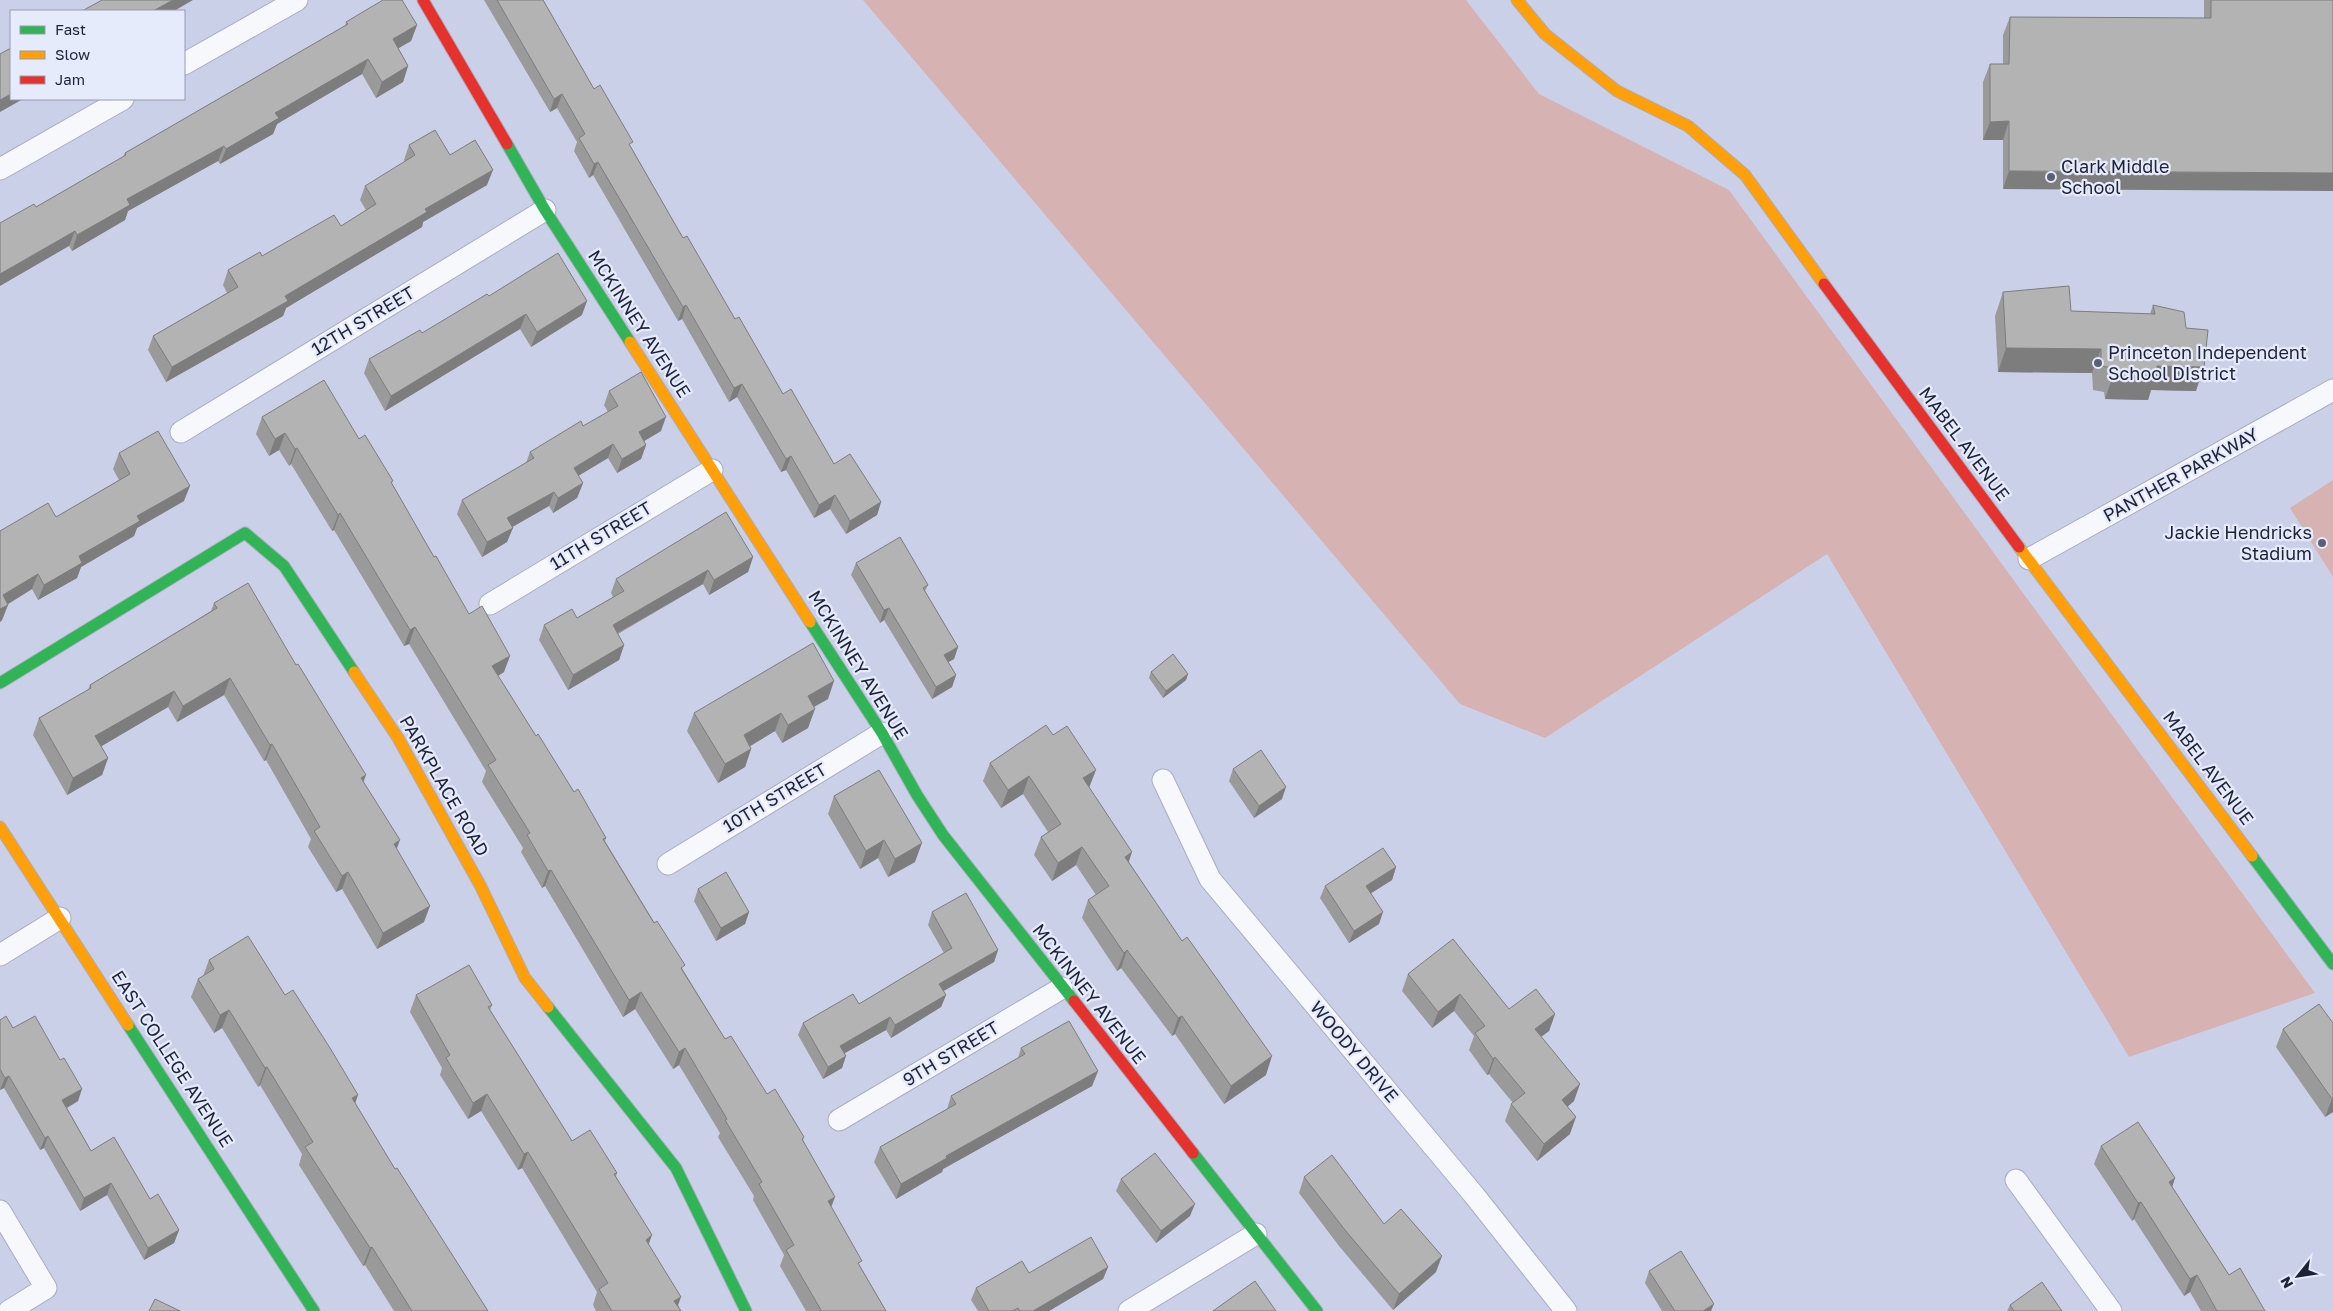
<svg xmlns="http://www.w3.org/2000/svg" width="2333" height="1311" viewBox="0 0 2333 1311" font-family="'Golos Text',sans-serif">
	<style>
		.green { fill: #d6b2b3 }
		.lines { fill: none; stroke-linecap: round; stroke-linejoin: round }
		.street-casing { stroke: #a8adc3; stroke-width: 23 }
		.fast-casing { stroke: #a8adc3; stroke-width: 13 }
		.slow-casing { stroke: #a8adc3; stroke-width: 13 }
		.jam-casing { stroke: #a8adc3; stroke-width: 13 }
		.street { stroke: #f7f8fc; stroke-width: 21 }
		.fast { stroke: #30b455; stroke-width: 11 }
		.slow { stroke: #ff9f0a; stroke-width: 11 }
		.jam { stroke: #e5322d; stroke-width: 11 }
		.wall { fill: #9a9a9a }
		.shaded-wall { fill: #7d7d7d }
		.building { fill: #b3b3b3; stroke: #7d7d7d }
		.poi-dot { fill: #5b6076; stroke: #e6ebfc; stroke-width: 2 }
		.labels { text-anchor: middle; stroke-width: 4.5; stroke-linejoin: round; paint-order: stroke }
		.poi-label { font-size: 18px; fill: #1f2338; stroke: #e6ebfc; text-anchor: start }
		.street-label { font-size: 18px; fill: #1f2338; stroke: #e6ebfc }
	</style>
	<rect width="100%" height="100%" fill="#cbd0e9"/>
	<path class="green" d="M863 0H1466L1539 94 1729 190 2315 993 2129 1057 1827 554 1545 738 1460 704Z
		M2333 480V577L2290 508Z"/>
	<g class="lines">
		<defs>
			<path id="street" d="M184 64 297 0
				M0 169 123 99
				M181 432 545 210
				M2029 559 2333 390
				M490 604 712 470
				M1163 780 1210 879 1474 1195 1566 1311
				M668 864 882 733
				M0 955 60 918
				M839 1120 1062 988
				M2016 1180 2111 1311
				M0 1211 46 1288 9 1311
				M1129 1311 1256 1234"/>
			<path id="fast" d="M507 144 545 210 630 342
				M810 622 882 733 917 795 943 835 1074 1001
				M0 683 245 533 284 566 354 672
				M2252 856 2333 964
				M548 1007 676 1168 746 1311
				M128 1025 314 1311
				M1193 1153 1317 1311"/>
			<path id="slow" d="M1517 0 1545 34 1617 91 1688 126 1745 175 1824 284
				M630 342 810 622
				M2019 547 2252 856
				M354 672 398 738 480 885 525 978 548 1007
				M0 827 128 1025"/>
			<path id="jam" d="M423 0 507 144
				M1824 284 2019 547
				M1074 1001 1193 1153"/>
		</defs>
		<use href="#street" class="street-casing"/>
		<use href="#fast" class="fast-casing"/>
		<use href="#slow" class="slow-casing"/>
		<use href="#jam" class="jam-casing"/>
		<use href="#street" class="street"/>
		<use href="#fast" class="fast"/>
		<use href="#slow" class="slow"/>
		<use href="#jam" class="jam"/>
	</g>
	<path class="wall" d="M484 0H543L594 89 631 147 683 238 735 319 783 394 834 464 881 502 877 515 846 534 830 509 814 518 786 470 781 472 737 397 729 402 682 319 678 321 593 175 589 178 574 151 577 142 557 108 550 112Z
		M2204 0H2333L2003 189V140H1983V82L1990 64H2003V35L2010 17 2204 18Z
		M346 22 417 25 411 41 398 48 408 66 403 82 376 98 362 74 277 124 273 134 220 164 218 161 128 211 125 220 72 251 69 246 36 207 123 157 125 153 345 26Z
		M409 145 450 155 487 185 423 222 422 227 286 308 283 316 166 382 148 350 153 336 227 293 223 285 228 270 341 226 366 210 360 200 365 186 405 162 404 160Z
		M2003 292 2071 311 2150 314 2153 305 2196 391 2151 390 2148 400 2105 399 2104 392 2093 390 2092 373 1998 372 1995 316Z
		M489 296 582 315 531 347 520 329 385 411 364 373 369 359 422 333Z
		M609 391 661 431 644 441 646 445 641 459 617 473 608 458 578 476 583 483 577 498 553 513 549 506 512 527 507 542 482 557 457 514 462 500 526 463 530 452 583 426 608 412 604 405Z
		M262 417 359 439 392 484 434 557 504 672 498 676 536 736 606 838 605 841 725 1039 767 1094 804 1137 803 1140 831 1207 860 1266 886 1311H806L780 1266 784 1255 753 1200 754 1196 718 1137 720 1133 679 1065 673 1069 635 1009 623 1017 545 886 542 888 521 852 523 848 482 782 486 771 409 644 404 646 334 530 332 531 291 464 289 466 279 450 269 456 256 434Z
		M119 453 184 501 137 528 134 536 81 567 77 578 38 600 32 589 8 604 2 620 0 622V531L56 517 119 480 113 469Z
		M753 557 748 572 709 595 703 584 618 634 624 645 619 660 568 690 539 640 544 625 577 618 613 597 611 593 616 579Z
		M856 563 928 585 925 591 958 647 954 659 948 662 956 675 952 687 932 699 884 620 880 623 851 575Z
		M214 603 363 782 397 849 424 922 377 949 342 889 336 892 308 847 311 839 266 760 264 761 224 695 177 722 168 707 101 746 108 758 102 775 67 795 33 735 39 718 88 690 90 685 211 611Z
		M1151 672 1188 674 1186 680 1163 698 1149 678Z
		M828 699 814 707 808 728 782 743 775 731 750 746 751 749 745 767 718 783 687 731 694 713Z
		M990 763 1089 788 1129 862 1266 1075 1224 1104 1175 1034 1172 1036 1121 968 1117 971 1082 918 1088 900 1096 895 1076 865 1052 881 1034 855 1041 837 1048 832 1023 794 1001 808 983 781Z
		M1233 769 1282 799 1254 818 1229 781Z
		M834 796 915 862 888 877 878 858 860 869 828 814Z
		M1396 867 1392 880 1371 893 1379 924 1349 943 1320 898 1325 886Z
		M698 889 749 912 745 924 716 941 694 901Z
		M932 912 998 950 994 962 943 991 946 995 941 1007 891 1038 886 1030 845 1053 842 1068 823 1079 798 1035 803 1023 859 1004 944 953 928 925Z
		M209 960 285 995 355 1103 395 1169 488 1311H394L365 1265 363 1266 299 1165 302 1154 260 1085 258 1087 222 1028 214 1033 191 997 198 979 203 976Z
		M1408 974 1509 1009 1555 1014 1549 1031 1541 1037 1574 1101 1567 1107 1570 1134 1537 1161 1505 1121 1511 1104 1513 1103 1489 1074 1487 1075 1469 1050 1474 1036 1454 1011 1432 1028 1402 991Z
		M416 995 492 1005 490 1010 572 1141 617 1173 616 1176 681 1311H596L593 1305 597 1292 522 1168 518 1170 481 1111 468 1119 440 1075 442 1068 410 1012Z
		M0 1020 13 1028 78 1101 67 1108 91 1151 150 1199 179 1230 174 1243 144 1260 107 1195 80 1211 44 1148 40 1150 4 1088 0 1090Z
		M2333 1023V1112L2325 1117 2276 1047 2283 1029Z
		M1021 1048 1098 1071 1092 1086 943 1169 942 1172 896 1199 874 1162 880 1147 947 1109 951 1096 1018 1058Z
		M2101 1146 2175 1178 2172 1187 2229 1275 2265 1311H2201L2190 1292 2184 1296 2134 1219 2132 1221 2094 1164Z
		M1304 1177 1436 1272 1393 1310 1339 1246 1299 1193Z
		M1121 1179 1190 1216 1156 1243 1116 1191Z
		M1108 1267 1103 1279 1049 1311H978L971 1300 976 1288 1029 1273Z
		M1649 1271 1711 1311H1662L1645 1283Z
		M2010 1305 2062 1311H2007Z"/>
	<path class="shaded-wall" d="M173 0H193L174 11H153Z
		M417 25 411 41 387 55 393 39Z
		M368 59 362 74 277 124 273 134 220 164 226 149 275 113Z
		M408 66 403 82 376 98 382 82Z
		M11 94V99H23L0 112V100Z
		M562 94 557 108 550 112 554 99Z
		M2009 121 2003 140H1983L1990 122Z
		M224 146 218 161 128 211 125 220 72 251 77 235 127 199Z
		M598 162 593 175 589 178 594 164Z
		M493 170 487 185 423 222 422 227 286 308 283 316 166 382 172 367 425 209Z
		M2009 171 2333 173V191L2003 189Z
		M75 231 69 246 0 286V274Z
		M587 301 582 315 531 347 537 332Z
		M686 305 682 319 678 321 683 307Z
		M526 314 520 329 385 411 391 396Z
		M2006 348 2101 349 2092 373 1998 372Z
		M2157 366 2204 367 2196 391 2151 390 2148 400 2105 399 2113 376Z
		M742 384 737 397 729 402 734 388Z
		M666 417 661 431 634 447 639 432Z
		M285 433 279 450 269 456 275 439Z
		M613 444 608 458 568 482 574 468Z
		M646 445 641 459 617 473 622 459Z
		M297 448 291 464 289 466 295 449Z
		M791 456 786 470 781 472 786 459Z
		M583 483 577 498 553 513 558 498Z
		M190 486 184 501 137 528 134 536 81 567 77 578 38 600 44 585 79 556 137 516Z
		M554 492 549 506 502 533 507 518Z
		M835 495 830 509 814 518 819 505Z
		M881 502 877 515 846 534 850 521Z
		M340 513 334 530 332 531 338 515Z
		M513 528 507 542 482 557 487 542Z
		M753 557 748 572 709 595 714 580Z
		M708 570 703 584 607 639 613 625Z
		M38 574 32 589 0 609 3 595Z
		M8 605 2 620 0 622V609Z
		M889 608 884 620 880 623 884 610Z
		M415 627 409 644 404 646 410 630Z
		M624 645 619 660 568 690 573 675Z
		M958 647 954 659 939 667 944 655Z
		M510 656 504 672 486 683 492 666Z
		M1188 674 1186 680 1163 698 1166 691Z
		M956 675 952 687 932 699 936 687Z
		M230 678 224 695 177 722 183 706Z
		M834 681 828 699 801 714 808 696Z
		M174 691 168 707 90 753 95 736Z
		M815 709 808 728 782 743 788 725Z
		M781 713 775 731 737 754 744 735Z
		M272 744 266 760 264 761 270 745Z
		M751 749 745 767 718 783 725 764Z
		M108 758 102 775 67 795 73 778Z
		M1096 770 1089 788 1083 778Z
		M366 775 360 791 361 778Z
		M1029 776 1023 794 1001 808 1008 790Z
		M1286 787 1282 799 1254 818 1259 806Z
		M400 840 394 856V844Z
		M884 840 878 858 860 869 866 851Z
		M922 843 915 862 888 877 895 859Z
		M1082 847 1076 865 1052 881 1058 863Z
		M1132 852 1126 870 1125 857Z
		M1396 867 1392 880 1362 899 1366 886Z
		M551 870 545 886 542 888 548 871Z
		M348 872 342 889 336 892 342 876Z
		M430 906 424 922 377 949 383 933Z
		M749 912 745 924 716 941 721 928Z
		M1383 912 1379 924 1349 943 1354 931Z
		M998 950 994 962 935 996 939 984Z
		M1127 950 1121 968 1117 971 1124 953Z
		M641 992 635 1009 623 1017 629 1000Z
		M1460 994 1454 1011 1432 1028 1438 1012Z
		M946 995 941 1007 891 1038 895 1025Z
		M229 1010 222 1028 214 1033 220 1015Z
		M1555 1014 1549 1031 1528 1046 1535 1029Z
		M1182 1016 1175 1034 1172 1036 1178 1018Z
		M890 1017 886 1030 836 1058 840 1046Z
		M685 1048 679 1065 673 1069 679 1052Z
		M846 1056 842 1068 823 1079 828 1067Z
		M1272 1056 1266 1075 1224 1104 1231 1086Z
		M1495 1057 1489 1074 1487 1075 1493 1059Z
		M267 1067 260 1085 258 1087 265 1068Z
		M1098 1071 1092 1086 943 1169 942 1172 896 1199 901 1184 946 1156Z
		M9 1076 4 1088 0 1090 5 1078Z
		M1580 1084 1574 1101 1556 1117 1562 1100Z
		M82 1089 78 1101 58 1113 62 1100Z
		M487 1094 481 1111 468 1119 473 1103Z
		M358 1095 352 1113V1098Z
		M2332 1099H2333V1112L2325 1117Z
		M1576 1117 1570 1134 1537 1161 1544 1144Z
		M48 1136 44 1148 40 1150 45 1138Z
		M528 1152 522 1168 518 1170 524 1154Z
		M2175 1178 2169 1196V1182Z
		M111 1183 107 1195 80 1211 84 1198Z
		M835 1197 829 1213 828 1201Z
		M2141 1202 2134 1219 2132 1221 2138 1203Z
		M1195 1204 1190 1216 1156 1243 1161 1231Z
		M179 1230 174 1243 144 1260 148 1248Z
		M652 1235 646 1252V1240Z
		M372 1247 365 1265 363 1266 370 1248Z
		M1442 1256 1436 1272 1393 1310 1399 1294Z
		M1108 1267 1103 1279 1049 1311H1033Z
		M2197 1275 2190 1292 2184 1296 2190 1279Z
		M681 1297 676 1311 674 1301Z
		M1714 1304 1711 1311H1703Z"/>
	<path class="building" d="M102 0H173L153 11H82Z
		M383 0H402L417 25 393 39 408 66 382 82 368 59 275 113 279 118 226 149 224 146 127 199 130 205 77 235 75 231 0 274V223L34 204 36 207 126 155 125 153 348 24 346 22Z
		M497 0H543L594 89 600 85 633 142 629 144 683 238 687 236 735 319 739 317 783 394 791 389 834 464 850 454 881 502 850 521 835 495 819 505 791 456 786 459 742 384 734 388 686 305 683 307 598 162 594 164 579 138 585 134 562 94 554 99Z
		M2211 0H2333V173L2009 171V121L1990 122V64H2009L2010 17 2211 18Z
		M11 48V94L0 100V54Z
		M435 130 450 155 475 140 493 170 425 209 427 212 285 296 288 301 172 367 153 336 238 287 228 270 260 252 262 256 334 215 341 226 376 204 365 186 415 155 409 145Z
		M558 253 587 301 537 332 526 314 391 396 369 359 420 330 422 333 487 294 489 296Z
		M2069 286 2071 311 2155 314 2153 305 2184 312 2186 328 2208 330 2204 367 2157 366 2156 376H2113V368L2101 366V349L2006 348 2003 292Z
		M641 372 666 417 639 432 646 445 622 459 613 444 574 468 583 483 558 498 554 492 507 518 513 528 487 542 462 500 534 458 530 452 581 421 583 426 618 406 609 391Z
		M324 380 359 439 365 435 393 481 391 482 434 557 436 556 469 614 482 606 510 656 492 666 536 736 538 734 574 792 578 789 606 838 603 839 654 923 657 921 685 965 681 968 725 1039 731 1036 767 1094 775 1089 804 1137 802 1139 835 1197 828 1201 862 1261 858 1263 886 1311H819L821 1310 786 1250 794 1245 759 1184 762 1182 725 1120 727 1119 685 1048 679 1052 641 992 629 1000 551 870 548 871 527 835 530 833 488 765 496 760 415 627 410 630 340 513 338 515 297 448 295 449 285 433 275 439 262 417Z
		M158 431 190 486 137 516 140 521 79 556 82 563 44 585 38 574 3 595 8 605 0 609V531L48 503 56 517 130 474 119 453Z
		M726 512 753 557 714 580 708 570 613 625 624 645 573 675 544 625 572 609 577 618 624 591 616 579Z
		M900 537 928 585 923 588 958 647 944 655 956 675 936 687 889 608 884 610 856 563Z
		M248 583 296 665 298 664 366 775 361 778 400 840 394 844 430 906 383 933 348 872 342 876 314 831 320 827 272 744 270 745 230 678 183 706 174 691 95 736 108 758 73 778 39 718 91 688 90 685 217 608 214 603Z
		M813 643 834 681 808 696 815 709 788 725 781 713 744 735 751 749 725 764 694 713Z
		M1173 654 1188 674 1166 691 1151 672Z
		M1046 725 1053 735 1067 726 1096 770 1083 778 1132 852 1125 857 1182 941 1187 937 1272 1056 1231 1086 1182 1016 1178 1018 1127 950 1124 953 1088 900 1109 886 1082 847 1058 863 1041 837 1061 824 1029 776 1008 790 990 763Z
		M1261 750 1286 787 1259 806 1233 769Z
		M879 770 922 843 895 859 884 840 866 851 834 796Z
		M1383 848 1396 867 1366 886 1383 912 1354 931 1325 886Z
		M726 872 749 912 721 928 698 889Z
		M966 893 998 950 939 984 946 995 895 1025 890 1017 840 1046 846 1056 828 1067 803 1023 853 994 859 1004 952 948 932 912Z
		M248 936 285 995 293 990 330 1048 358 1095 352 1098 395 1169 397 1168 488 1311H412L372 1247 370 1248 305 1147 313 1142 267 1067 265 1068 229 1010 220 1015 198 979 214 969 209 960Z
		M1453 939 1509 1009 1536 989 1555 1014 1535 1029 1580 1084 1562 1100 1576 1117 1544 1144 1511 1104 1525 1093 1495 1057 1493 1059 1475 1033 1485 1026 1460 994 1438 1012 1408 974Z
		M469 965 492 1005 488 1007 572 1141 590 1130 617 1173 614 1174 652 1235 646 1240 681 1297 674 1301 681 1311H612L599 1289 608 1283 528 1152 524 1154 487 1094 473 1103 446 1058 450 1055 416 995Z
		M2319 1004 2333 1023V1099H2332L2283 1029Z
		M6 1016 13 1028 35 1016 60 1060 64 1058 82 1089 62 1100 91 1151 114 1137 150 1199 158 1194 179 1230 148 1248 111 1183 84 1198 48 1136 45 1138 9 1076 5 1078 0 1069V1020Z
		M1069 1021 1098 1071 946 1156 947 1158 901 1184 880 1147 956 1104 951 1096 1025 1054 1021 1048Z
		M2138 1122 2175 1178 2169 1182 2229 1275 2240 1268 2265 1311H2217L2197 1275 2190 1279 2141 1202 2138 1203 2101 1146Z
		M1155 1153 1195 1204 1161 1231 1121 1179Z
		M1332 1155 1384 1224 1401 1209 1442 1256 1399 1294 1345 1230 1304 1177Z
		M1091 1237 1108 1267 1033 1311H1020L1018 1308 1012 1311H989L976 1288 1022 1261 1029 1273Z
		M1681 1251 1714 1304 1703 1311H1675L1649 1271Z
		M1255 1281 1276 1311H1213Z
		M2042 1282 2062 1311H2014L2010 1305Z
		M155 1299 180 1311H149Z"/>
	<g class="poi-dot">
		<circle cx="2051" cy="177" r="5"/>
		<circle cx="2098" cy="363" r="5"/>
		<circle cx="2322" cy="543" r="5"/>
	</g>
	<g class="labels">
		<g class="poi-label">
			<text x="2061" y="173">Clark Middle<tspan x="2061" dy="21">School</tspan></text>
			<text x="2108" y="359">Princeton Independent<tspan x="2108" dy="21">School DIstrict</tspan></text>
			<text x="2312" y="539" text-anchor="end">Jackie Hendricks<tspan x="2312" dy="21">Stadium</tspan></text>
		</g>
		<g class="street-label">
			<text transform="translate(363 321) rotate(-31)" y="6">12TH STREET</text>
			<text transform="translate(639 324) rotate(57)" y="6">MCKINNEY AVENUE</text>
			<text transform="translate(1964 444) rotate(53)" y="6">MABEL AVENUE</text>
			<text transform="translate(2181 475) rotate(-29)" y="6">PANTHER PARKWAY</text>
			<text transform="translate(601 536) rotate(-31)" y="6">11TH STREET</text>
			<text transform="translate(858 665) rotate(58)" y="6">MCKINNEY AVENUE</text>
			<text transform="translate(2208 768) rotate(53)" y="6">MABEL AVENUE</text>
			<text transform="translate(444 786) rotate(60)" y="6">PARKPLACE ROAD</text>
			<text transform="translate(775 798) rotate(-31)" y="6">10TH STREET</text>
			<text transform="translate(1089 994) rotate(52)" y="6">MCKINNEY AVENUE</text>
			<text transform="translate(1354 1052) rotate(50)" y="6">WOODY DRIVE</text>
			<text transform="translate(951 1054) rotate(-31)" y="6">9TH STREET</text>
			<text transform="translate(172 1059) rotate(57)" y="6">EAST COLLEGE AVENUE</text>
		</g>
	</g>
	<rect x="10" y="10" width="175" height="90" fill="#e6ebfc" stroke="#969bae"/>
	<rect x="20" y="26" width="25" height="8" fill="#30b455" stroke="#969bae"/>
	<text x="55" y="35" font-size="15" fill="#1f2338">Fast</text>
	<rect x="20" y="51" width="25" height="8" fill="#ff9f0a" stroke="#969bae"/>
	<text x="55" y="60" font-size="15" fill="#1f2338">Slow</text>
	<rect x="20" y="76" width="25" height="8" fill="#e5322d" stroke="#969bae"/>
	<text x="55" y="85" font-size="15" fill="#1f2338">Jam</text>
	<g transform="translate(2298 1276) rotate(240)" stroke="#e6ebfc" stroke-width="4" paint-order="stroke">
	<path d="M0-4L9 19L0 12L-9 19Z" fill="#1f2338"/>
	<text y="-8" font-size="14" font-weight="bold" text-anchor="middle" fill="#1f2338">N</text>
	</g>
</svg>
